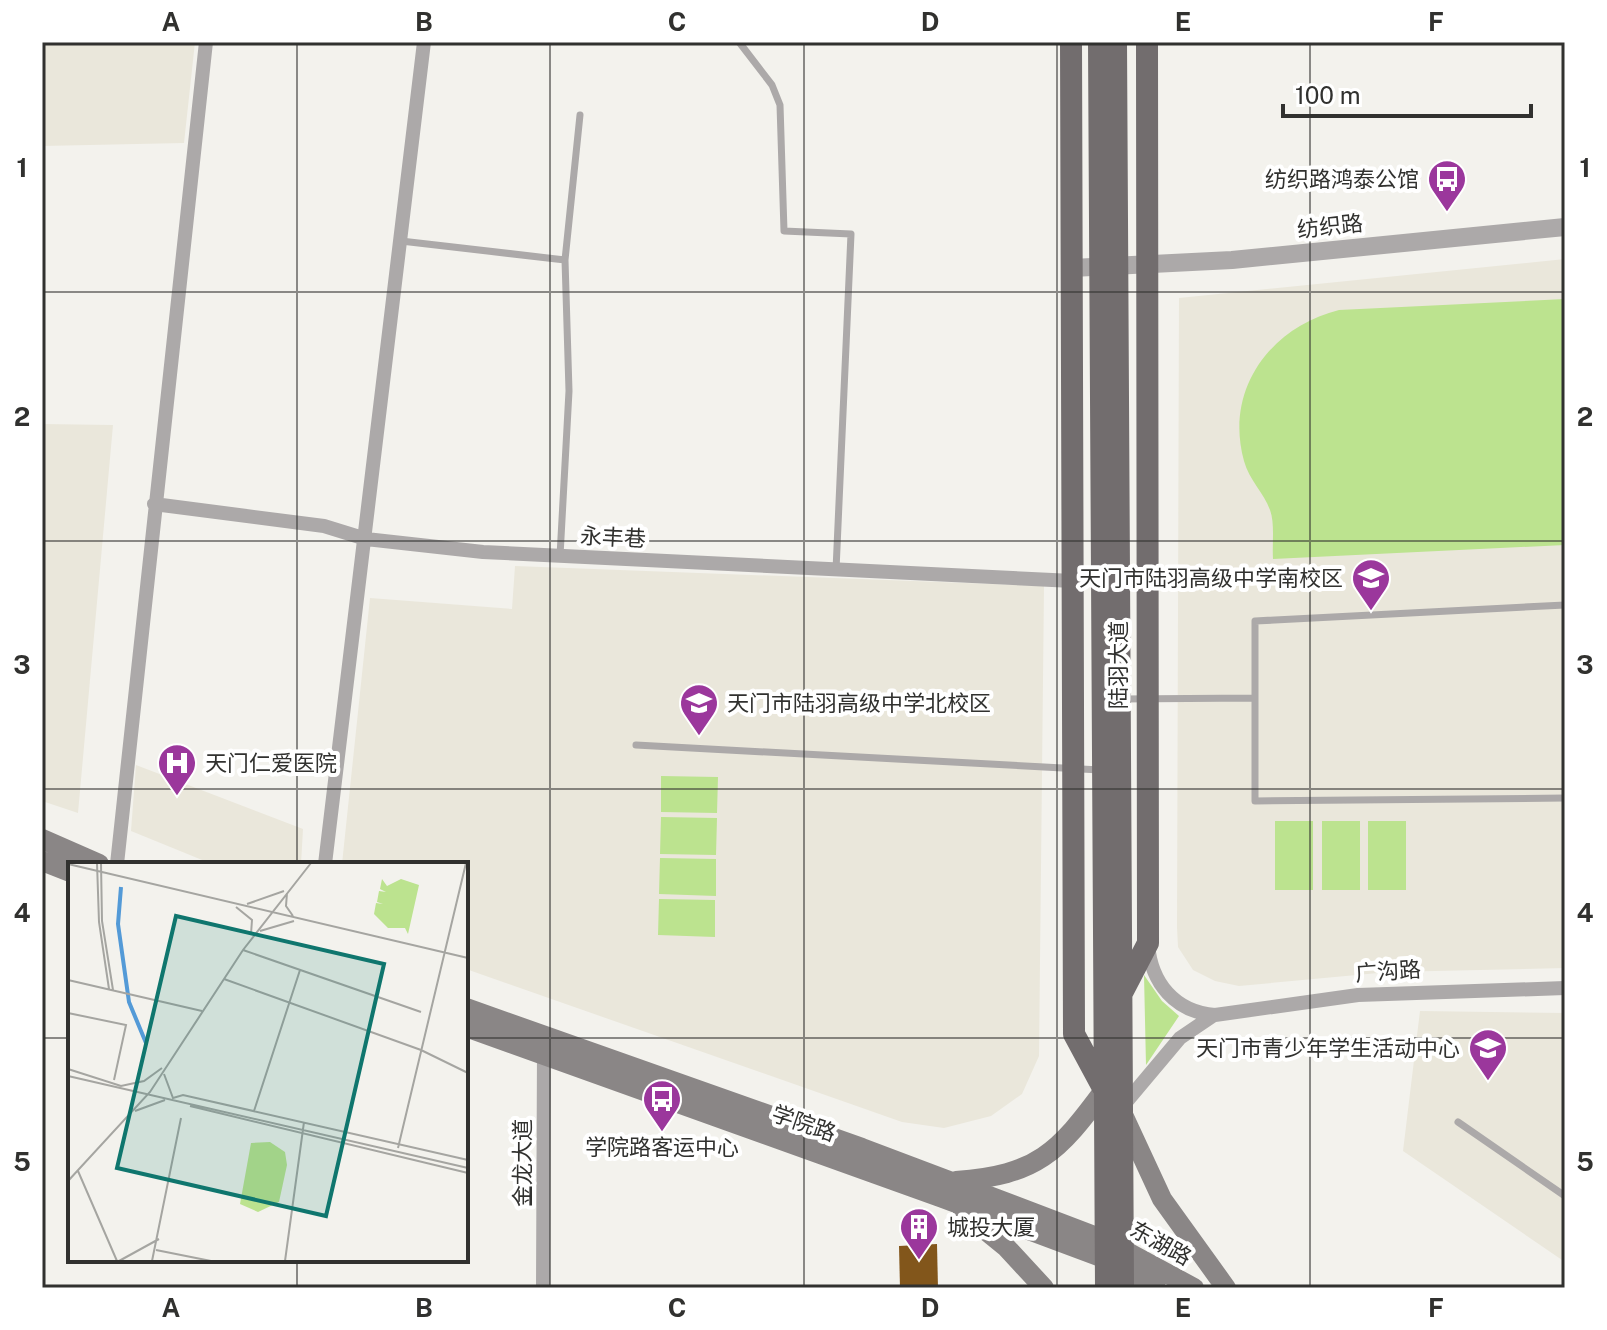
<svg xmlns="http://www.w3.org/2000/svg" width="1607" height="1330" viewBox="0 0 1607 1330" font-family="'Public Sans','Noto Sans SC',sans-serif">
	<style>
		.built { fill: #eae7db }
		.green { fill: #bce38f }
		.building { fill: #82561b }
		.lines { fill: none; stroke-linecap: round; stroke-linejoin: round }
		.service { stroke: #aca9a9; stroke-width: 7 }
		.minor { stroke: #aca9a9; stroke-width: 14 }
		.tertiary { stroke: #aca9a9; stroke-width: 18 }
		.secondary { stroke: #8a8686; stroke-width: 20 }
		.primary { stroke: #726d6e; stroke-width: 22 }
		.grid { fill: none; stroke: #31312f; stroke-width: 2; stroke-opacity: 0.55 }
		.labels { text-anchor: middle; stroke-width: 8; stroke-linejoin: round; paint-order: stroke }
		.poi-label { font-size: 22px; fill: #31312f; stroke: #fff; text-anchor: end }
		.street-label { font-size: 22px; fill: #31312f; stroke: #fff }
		.inset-river { fill: none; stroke: #539ad7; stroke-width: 4 }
		.inset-road { fill: none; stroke: #a5a5a1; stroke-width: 2 }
		.view { fill: #0f766e; fill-opacity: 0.15; stroke: #0f766e; stroke-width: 4 }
		.inset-edge { fill: none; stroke: #31312f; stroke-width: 4 }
		.neatline { fill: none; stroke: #31312f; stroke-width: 3 }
		.grid-label { font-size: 26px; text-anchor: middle; font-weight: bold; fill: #31312f }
	</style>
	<rect width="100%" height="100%" fill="#f3f2ed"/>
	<path class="built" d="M42 42H195L184 143 42 146Z
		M1565 259V968L1389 972 1239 986 1215 981 1193 970 1178 947 1177 927 1179 298Z
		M42 424 113 425 78 813 42 801Z
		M515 566 1044 586 1039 1056 1022 1094 991 1116 944 1128 902 1122 466 969V864H342L370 598 512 609Z
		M136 765 303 829 301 864H212L131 831Z
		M1420 1011 1565 1013V1262L1403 1151Z"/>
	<path class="green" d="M1565 299V545L1273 559C1272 544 1275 523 1270 510 1264 493 1249 480 1244 461 1224 389 1271 327 1339 310Z
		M661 776 718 777 717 813 661 812Z
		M661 817 717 818 716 855 660 854Z
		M1275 821H1313V890H1275Z
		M1322 821H1360V890H1322Z
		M1368 821H1406V890H1368Z
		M660 858 716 859V896L659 894Z
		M659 899 715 900V937L658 935Z
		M1144 975 1162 1001 1179 1016 1146 1065Z"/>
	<path class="building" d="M937 1244 938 1288H900L899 1246Z"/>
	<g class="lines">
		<path class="service" d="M739 42 772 85 780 105 784 231 851 234 836 570
			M401 241 565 260
			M560 556 569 391 565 260 580 115
			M1565 605 1255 621V801L1565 798
			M1121 699 1255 698
			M636 745 1100 770
			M1458 1122 1565 1196"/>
		<path class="minor" d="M154 504 324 526 366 539 483 552 1073 581
			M117 864 206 42
			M325 864 424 42
			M1148 944C1151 983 1175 1012 1215 1015L1358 995 1565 988
			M1122 1107 1180 1038 1214 1015
			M543 1288 544 1048"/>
		<path class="tertiary" d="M1072 268 1232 260 1565 227"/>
		<path class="secondary" d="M42 839 99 864
			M42 861 70 872
			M466 1008 862 1148 1105 1240 1194 1288
			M466 1027 943 1198 1106 1259 1156 1288
			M1124 1117 1162 1199 1226 1288
			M956 1181C1037 1175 1058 1153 1105 1089
			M963 1212 1006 1247 1044 1288"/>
		<path class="primary" d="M1071 42 1074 1034 1102 1086
			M1099 42 1106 1288
			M1116 42 1123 1288
			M1122 993 1148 943 1147 42"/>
	</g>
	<path class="grid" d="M297 42V864M550 42V1288M804 42V1288M1057 42V1288M1310 42V1288M42 292H1565M42 541H1565M42 789H1565M42 1038H70M466 1038H1565M297 1260V1288"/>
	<defs>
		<symbol id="bus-pin" viewBox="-11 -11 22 30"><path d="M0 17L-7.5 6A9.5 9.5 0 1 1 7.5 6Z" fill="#9b379c" stroke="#fff"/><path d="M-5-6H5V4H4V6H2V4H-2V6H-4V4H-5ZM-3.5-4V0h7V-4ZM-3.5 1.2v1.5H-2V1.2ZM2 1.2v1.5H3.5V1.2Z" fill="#fff"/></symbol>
		<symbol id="school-pin" viewBox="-11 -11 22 30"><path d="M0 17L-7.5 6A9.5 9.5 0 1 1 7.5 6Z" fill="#9b379c" stroke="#fff"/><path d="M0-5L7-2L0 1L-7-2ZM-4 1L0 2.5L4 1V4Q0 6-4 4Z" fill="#fff"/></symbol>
		<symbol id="hospital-pin" viewBox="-11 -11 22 30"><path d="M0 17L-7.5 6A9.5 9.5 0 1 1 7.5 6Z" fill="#9b379c" stroke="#fff"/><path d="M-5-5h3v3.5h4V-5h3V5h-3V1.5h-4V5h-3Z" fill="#fff"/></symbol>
		<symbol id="building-pin" viewBox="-11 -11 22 30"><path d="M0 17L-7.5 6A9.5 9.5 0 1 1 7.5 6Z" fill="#9b379c" stroke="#fff"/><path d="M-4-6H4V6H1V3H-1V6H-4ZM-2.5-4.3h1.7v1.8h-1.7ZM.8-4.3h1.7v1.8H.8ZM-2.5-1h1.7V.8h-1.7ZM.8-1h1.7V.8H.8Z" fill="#fff"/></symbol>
	</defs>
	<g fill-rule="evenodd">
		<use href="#bus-pin" x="1425" y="157" width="44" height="60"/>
		<use href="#school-pin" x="1349" y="556" width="44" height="60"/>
		<use href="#school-pin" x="677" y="681" width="44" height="60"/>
		<use href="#hospital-pin" x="155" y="741" width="44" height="60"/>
		<use href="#school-pin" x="1466" y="1026" width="44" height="60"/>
		<use href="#bus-pin" x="640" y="1077" width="44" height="60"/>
		<use href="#building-pin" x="897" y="1205" width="44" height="60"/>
	</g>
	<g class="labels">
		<g class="poi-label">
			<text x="1419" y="187">纺织路鸿泰公馆</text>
			<text x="1343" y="586">天门市陆羽高级中学南校区</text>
			<text x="727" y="711" text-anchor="start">天门市陆羽高级中学北校区</text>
			<text x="205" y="771" text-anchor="start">天门仁爱医院</text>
			<text x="1460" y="1056">天门市青少年学生活动中心</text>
			<text x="662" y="1155" text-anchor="middle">学院路客运中心</text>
			<text x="947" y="1235" text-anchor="start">城投大厦</text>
		</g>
		<g class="street-label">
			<text transform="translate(1330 226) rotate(-6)" y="8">纺织路</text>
			<text transform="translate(613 537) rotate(3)" y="8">永丰巷</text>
			<text transform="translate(1118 665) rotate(-90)" y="8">陆羽大道</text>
			<text transform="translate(1388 971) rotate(-4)" y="8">广沟路</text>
			<text transform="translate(804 1123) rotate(19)" y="8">学院路</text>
			<text transform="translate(522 1163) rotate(-90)" y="8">金龙大道</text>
			<text transform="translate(1161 1243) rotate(29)" y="8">东湖路</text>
		</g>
	</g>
	<g transform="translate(68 862)">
		<rect width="400" height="400" fill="#f3f2ed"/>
		<path d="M314 17 319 24 333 17 351 23 340 72 337 66H320L306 52 308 41 315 42 309 40 311 29 318 30 312 27ZM202 280 217 290 219 303 211 340 190 350 172 342 183 281Z" fill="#bce38f"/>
		<path class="inset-river" d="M53 25 50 62 61 140 78 181"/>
		<path class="inset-road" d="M29 1 31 60 41 127M33 1 34 59 45 128M0 2 400 96M219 31 218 44 225 54M179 42 216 29M168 45 184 58 183 72M192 69 226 59M175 88 353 150M156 117 353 188 400 211M0 118 134 149M0 151 58 163 46 218M0 207 53 224 76 219 94 206M96 212 105 236 115 233 400 298M0 214 400 306M122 244 400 311M67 249 97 238M186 249 232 108M330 286 398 1M10 309 49 399M0 319 82 230 175 88 243 1M88 388 143 399M51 399 91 377M84 399 113 256M217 399 236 260"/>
		<path class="view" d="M108 54 316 102 258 354 49 306Z"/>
		<rect width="400" height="400" class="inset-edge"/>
	</g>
	<rect width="1607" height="1330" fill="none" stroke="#ffffff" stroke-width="88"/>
	<path d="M1283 104v12h248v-12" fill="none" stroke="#31312f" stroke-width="4"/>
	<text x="1295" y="104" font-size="24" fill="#31312f" stroke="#ffffff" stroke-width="6" paint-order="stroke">100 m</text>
	<rect x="44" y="44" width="1519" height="1242" class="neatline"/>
	<g class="grid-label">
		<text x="171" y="31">A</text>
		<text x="424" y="31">B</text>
		<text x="677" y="31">C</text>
		<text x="930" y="31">D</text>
		<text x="1183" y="31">E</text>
		<text x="1436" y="31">F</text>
		<text x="22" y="177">1</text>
		<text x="1585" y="177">1</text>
		<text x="22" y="426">2</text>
		<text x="1585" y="426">2</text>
		<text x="22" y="674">3</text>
		<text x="1585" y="674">3</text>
		<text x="22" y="922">4</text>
		<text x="1585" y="922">4</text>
		<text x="22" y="1171">5</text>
		<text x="1585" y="1171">5</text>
		<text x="171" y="1317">A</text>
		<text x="424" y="1317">B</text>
		<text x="677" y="1317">C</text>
		<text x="930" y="1317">D</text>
		<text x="1183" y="1317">E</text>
		<text x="1436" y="1317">F</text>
	</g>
</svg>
